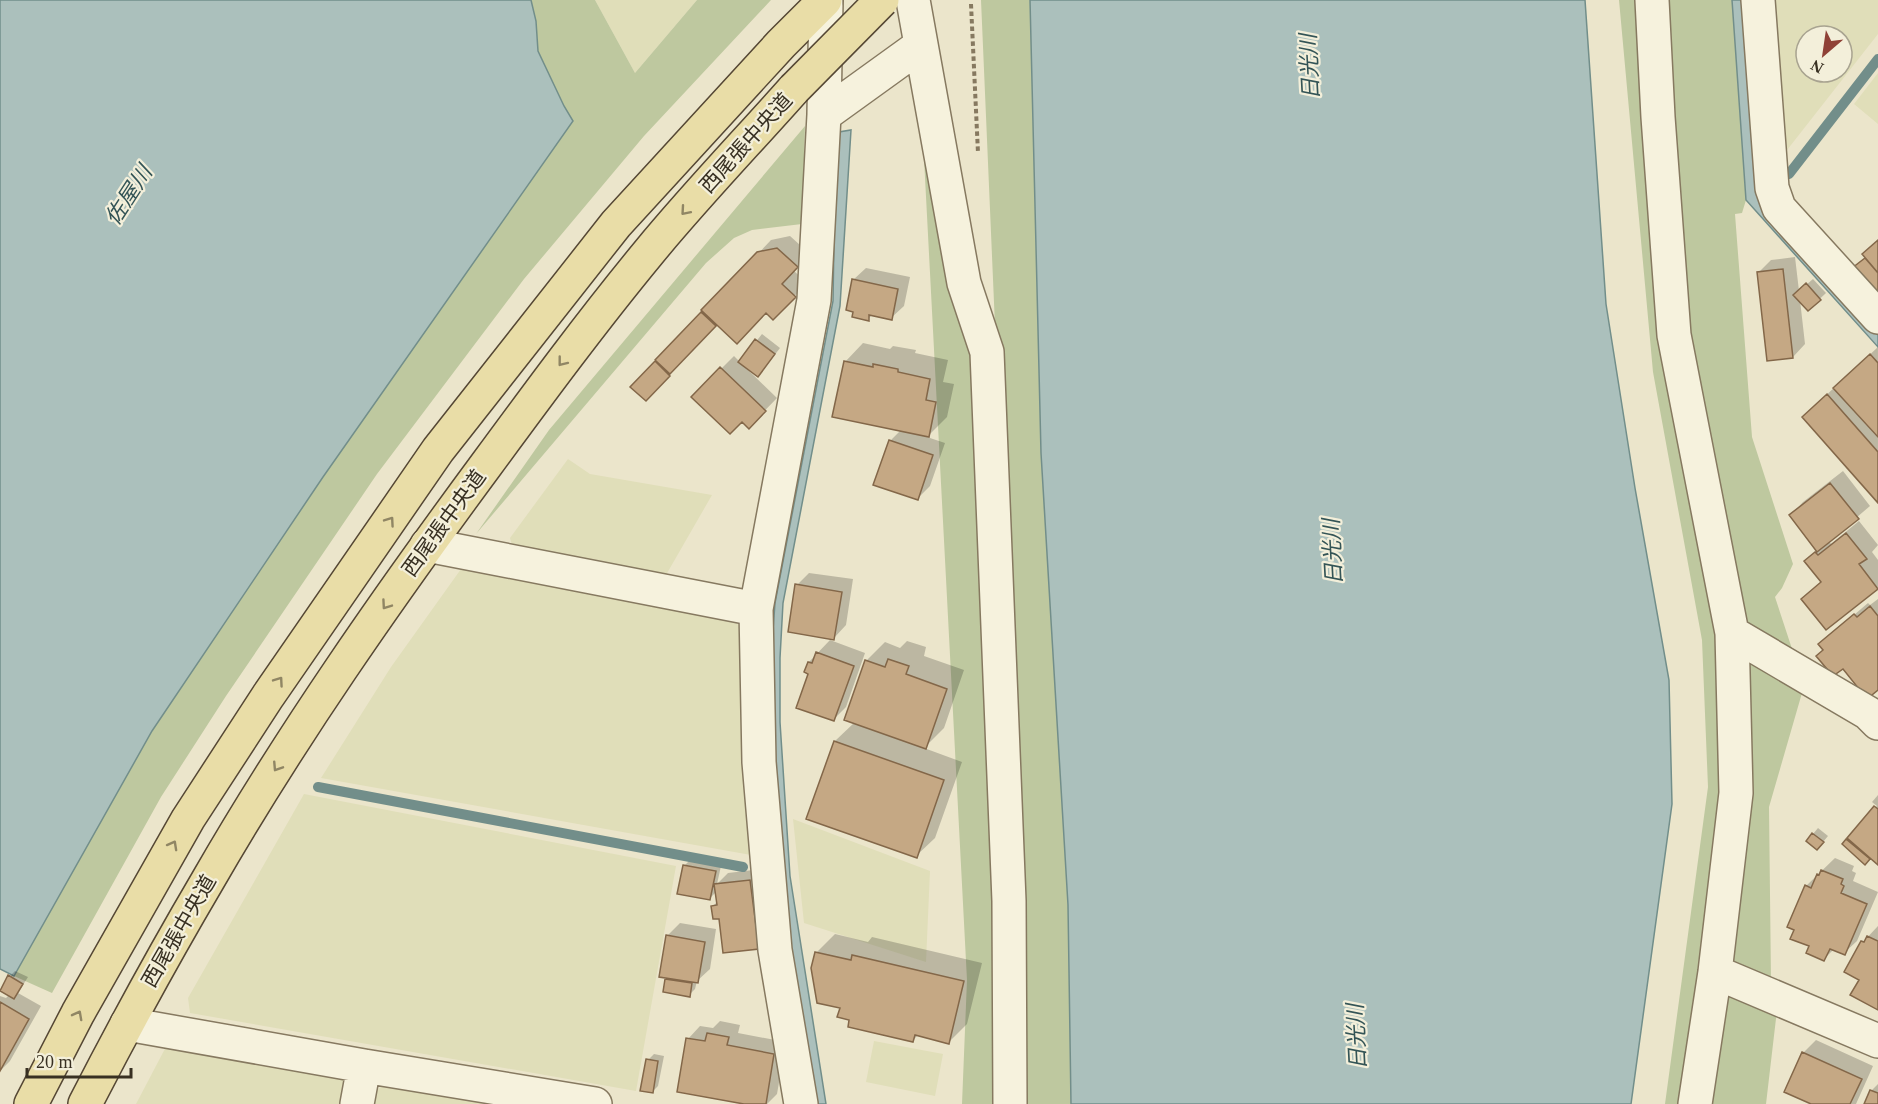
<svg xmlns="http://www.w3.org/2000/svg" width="1878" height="1104" viewBox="0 0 1878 1104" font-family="'Times New Roman','Noto Sans JP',serif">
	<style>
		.farmland { fill: #e0deb9; fill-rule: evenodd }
		.green { fill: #bec89f }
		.water { fill: #abc0bc; stroke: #728e8a; stroke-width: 1.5 }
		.shadow { fill: #0003 }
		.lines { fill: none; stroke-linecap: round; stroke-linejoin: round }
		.stream { stroke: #728e8a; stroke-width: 10 }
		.building { fill: #c5a884; stroke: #836749; stroke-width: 1.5 }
		.minor-casing { stroke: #867960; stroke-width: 36 }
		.primary-casing { stroke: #554734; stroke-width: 36 }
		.path { stroke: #867960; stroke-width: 4; stroke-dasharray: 4.5 3; stroke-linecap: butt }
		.minor { stroke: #f6f2dd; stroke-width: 33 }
		.primary { stroke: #e9dda7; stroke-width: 33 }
		.primary-bridge-casing { stroke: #554734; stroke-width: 36; stroke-linecap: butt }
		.primary-bridge { stroke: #e9dda7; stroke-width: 33 }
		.oneway { stroke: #908664 }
		.labels { text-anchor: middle; stroke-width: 4.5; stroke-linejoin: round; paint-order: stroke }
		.street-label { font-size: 21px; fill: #383022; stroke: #f3efda }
		.water-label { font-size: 22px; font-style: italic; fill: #335456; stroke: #f3efda }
	</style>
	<rect width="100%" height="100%" fill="#ebe5cb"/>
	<path class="farmland" d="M595 0H697L635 73Z
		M1770 0H1878V34L1780 159ZM1806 36H1842V72H1806Z
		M1878 73V124L1854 104Z
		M568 459 590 474 712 495 666 575 512 545 510 538Z
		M461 569 734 620 741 628 751 855 321 778 391 667Z
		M304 794 676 866 636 1091 190 1013 188 998Z
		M793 819 930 871 926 962 804 923Z
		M874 1041 943 1054 935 1096 866 1082Z
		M168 1043 342 1076 346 1083 342 1104H136Z
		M386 1083 498 1104H375L377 1090Z"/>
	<path class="green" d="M531 0H595L635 73 697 0H771L644 136 524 279 377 474 226 696 161 797 52 993 14 976 152 731 323 477 573 121 564 106 538 51 536 21Z
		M981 0H1030L1041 453 1068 905 1071 1104H1021L996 349Z
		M1619 0H1639L1722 638 1728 792 1686 1104H1665L1708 787 1702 640 1653 372Z
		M1668 0H1732L1746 200 1742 213 1735 214 1752 437 1793 564 1782 588 1775 597 1795 658 1744 631 1684 324Z
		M922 120 978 382 999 1104H962L967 980Z
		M805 126 802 224 752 230 734 238 706 263 476 534 549 430Z
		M1750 656 1804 686 1769 807 1771 982 1726 962 1743 660Z
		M1724 988 1777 1010 1766 1104H1703Z"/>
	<path class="water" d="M0 0H531L536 21 538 51 564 106 573 121 323 477 152 731 14 976 0 969Z
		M1030 0H1585L1606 304 1635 488 1669 680 1672 804 1631 1104H1071L1068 905 1041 453Z
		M1732 0H1745L1765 209 1878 335V347L1746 200Z
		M851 130 840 306 783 603 780 658V722L790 876 826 1104H817L779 876 771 657 775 603 833 301 834 238 839 132Z"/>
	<path class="shadow" d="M790 236 810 254 794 271 807 283 785 306 717 323 646 399 632 387 771 240Z
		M1795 257 1799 291 1813 279 1826 293 1809 309 1800 300 1805 344 1793 357 1758 273 1771 260Z
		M866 268 910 277 904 306 891 318 873 314 868 319 853 280Z
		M762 334 780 348 764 369 748 367 747 369 777 398 749 427 742 420 693 397 734 356 740 362Z
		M863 343 890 349 893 346 916 350 915 353 948 360 943 382 954 384 947 417 927 437 945 443 930 486 917 499 890 441 901 430 845 362Z
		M1878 347V500L1822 399Z
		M1843 471 1870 506 1829 541 1831 544 1859 521 1878 545 1872 552 1878 560V587L1826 628 1803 599 1822 581 1806 561 1818 549 1791 515 1803 502Z
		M809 573 853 579 846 625 834 638 797 585Z
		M1878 599V688L1843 667 1820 644 1868 603 1870 605Z
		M830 640 865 653 846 707 833 720 810 673 809 662Z
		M907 641 926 647 924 656 964 670 944 728 924 748 962 762 935 838 916 856 808 818 835 741 855 722 866 661 885 642 900 648Z
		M1878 795V863L1871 857 1865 863 1844 844 1877 806 1872 802Z
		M1818 828 1828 836 1823 842 1813 834Z
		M1835 858 1854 866 1852 871 1856 873 1853 881 1878 892 1857 941 1844 953 1834 949 1824 959 1811 946 1806 886Z
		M690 860 721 866 717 884 728 873 762 869 758 947 720 917 713 906 718 901 717 891 710 898 684 866Z
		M680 923 716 929 710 969 697 981 695 989 689 995 667 980 669 977 667 936Z
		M1878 926V1009L1861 979 1863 942Z
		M835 934 868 942 872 937 982 963 967 1024 949 1042 919 1034 913 1040 851 1019 842 1007 817 952Z
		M15 971 28 977 18 993 41 1006 10 1061 0 1071V996L6 998 10 994V976Z
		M720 1021 740 1025 738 1033 786 1042 777 1094 767 1104H753L688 1039 700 1026 713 1028Z
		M1816 1040 1873 1066 1856 1104H1815L1786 1091 1803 1053Z
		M654 1054 664 1056 658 1086 652 1092 648 1060Z
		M1878 1084V1104H1866L1871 1091Z"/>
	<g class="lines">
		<path class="stream" d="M1789 174 1878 59
			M318 787 743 867"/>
	</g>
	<path class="building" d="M1878 240V273L1862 254Z
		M777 248 798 267 782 284 796 297 773 320 766 313 737 344 701 310 757 252Z
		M1865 258 1878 273V297L1852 268Z
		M1783 269 1793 358 1767 361 1757 272Z
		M852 279 898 289 892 320 869 315V321L852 317 853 312 846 310Z
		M1806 283 1821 300 1808 311 1793 295Z
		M701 312 716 326 670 374 655 360Z
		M755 339 775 354 758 377 738 362Z
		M1870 354 1878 363V437L1833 388Z
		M655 361 670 376 646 401 630 387Z
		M844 361 873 367V364L898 369V372L930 379 926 400 936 402 929 437 832 417Z
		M720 367 766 411 749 429 742 422 730 434 691 397Z
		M1827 394 1878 452V503L1802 417Z
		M889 440 933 455 918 500 873 485Z
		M1830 483 1859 519 1817 552 1789 515Z
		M1846 533 1867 559 1859 564 1878 589 1826 630 1801 599 1821 582 1804 561 1815 552 1818 555Z
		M795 584 842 592 834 640 788 632Z
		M1870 606 1878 616V690L1867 699 1843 669 1833 676 1816 656 1823 650 1818 644 1854 614 1857 617Z
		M816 652 854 666 834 721 796 708 808 674 804 672 808 662 812 663Z
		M888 659 909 666 906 674 947 689 926 749 844 720 865 660 885 667Z
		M834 741 944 780 917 858 806 819Z
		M1874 806 1878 809V865L1847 838Z
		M1812 833 1824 842 1817 850 1806 841Z
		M1846 839 1870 859 1865 865 1842 844Z
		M683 865 716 871 710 900 677 894Z
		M1821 870 1843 879 1841 884 1844 886 1841 893 1867 904 1845 955 1830 949 1824 961 1806 953 1809 946 1790 939 1794 930 1787 927 1805 885 1811 888 1817 874 1819 875Z
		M750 880 759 949 723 953 719 919H713L711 906 717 905 714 884Z
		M666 935 705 942 698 983 659 977Z
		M1867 936 1878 941V1010L1850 995 1859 980 1844 972 1861 941 1864 942Z
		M815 952 851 960 852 955 964 981 949 1044 915 1035 913 1042 848 1027 849 1020 837 1017 840 1008 817 1003 811 968Z
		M8 975 23 984 14 999 0 991Z
		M665 979 692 983 690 997 663 992Z
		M0 1002 29 1019 0 1071Z
		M707 1033 729 1037 727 1045 774 1054 766 1104H744L677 1092 686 1038 705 1041Z
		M1802 1052 1862 1079 1850 1104H1811L1784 1092Z
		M646 1059 658 1061 653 1093 640 1091Z
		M1870 1090 1878 1093V1104H1864Z"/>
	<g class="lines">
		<defs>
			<path id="minor" d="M913 0 964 283 987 352 1009 901 1010 1104
				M1652 0 1658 117 1674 335 1732 633 1736 793 1715 972 1695 1104
				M1758 0 1772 188 1779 208 1878 317
				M824 115 921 45
				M427 545 756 609
				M1732 633 1868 713 1878 723
				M1715 972 1878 1041
				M127 1024 364 1066 595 1104
				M357 1104 364 1066
				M801 1104 775 950 759 762 756 609 814 300 824 115 826 0"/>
			<path id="primary" d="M31 1104 78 1013 188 819 268 696 438 450 616 224 781 44 825 0
				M85 1104C124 1028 165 953 208 880 291 736 387 599 486 465 539 393 592 321 649 252 695 196 746 143 794 89"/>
		</defs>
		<use href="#minor" class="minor-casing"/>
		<use href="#primary" class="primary-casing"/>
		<path class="path" d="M971 4 978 153"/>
		<use href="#minor" class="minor"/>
		<use href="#primary" class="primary"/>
		<defs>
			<path id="primary-bridge" d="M794 89 882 0"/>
		</defs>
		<use href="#primary-bridge" class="primary-bridge-casing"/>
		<use href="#primary-bridge" class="primary-bridge"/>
	</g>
	<defs><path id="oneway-chevron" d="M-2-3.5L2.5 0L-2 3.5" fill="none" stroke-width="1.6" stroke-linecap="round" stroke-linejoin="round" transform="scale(1.5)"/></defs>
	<g class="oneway">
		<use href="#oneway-chevron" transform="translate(685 211) rotate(131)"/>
		<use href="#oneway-chevron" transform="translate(562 362) rotate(128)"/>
		<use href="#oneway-chevron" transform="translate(390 521) rotate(-55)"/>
		<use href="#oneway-chevron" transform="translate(386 605) rotate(125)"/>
		<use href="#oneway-chevron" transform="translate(279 681) rotate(-55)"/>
		<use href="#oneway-chevron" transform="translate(277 767) rotate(123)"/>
		<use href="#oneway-chevron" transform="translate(173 845) rotate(-61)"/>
		<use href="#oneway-chevron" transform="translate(78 1015) rotate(-62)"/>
	</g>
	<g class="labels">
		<g class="street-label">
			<text transform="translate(746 143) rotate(-48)" y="7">西尾張中央道</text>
			<text transform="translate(444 523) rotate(-54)" y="7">西尾張中央道</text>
			<text transform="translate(179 931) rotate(-60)" y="7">西尾張中央道</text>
		</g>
		<g class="water-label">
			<text transform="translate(1309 67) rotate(-93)" y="8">日光川</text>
			<text transform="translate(128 195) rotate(-57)" y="8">佐屋川</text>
			<text transform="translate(1332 552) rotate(-93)" y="8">日光川</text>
			<text transform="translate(1356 1037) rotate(-93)" y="8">日光川</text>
		</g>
	</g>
	<g transform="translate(1824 54) rotate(209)"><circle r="28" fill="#f3efda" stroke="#a8a390" stroke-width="1.5"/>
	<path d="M0-4.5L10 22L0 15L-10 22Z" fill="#8f4136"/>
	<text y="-9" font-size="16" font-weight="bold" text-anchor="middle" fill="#383022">N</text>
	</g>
	<path d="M27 1068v9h104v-9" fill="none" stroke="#383022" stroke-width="3"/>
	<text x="36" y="1068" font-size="18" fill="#383022" stroke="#f3efda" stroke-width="4.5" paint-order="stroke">20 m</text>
</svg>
